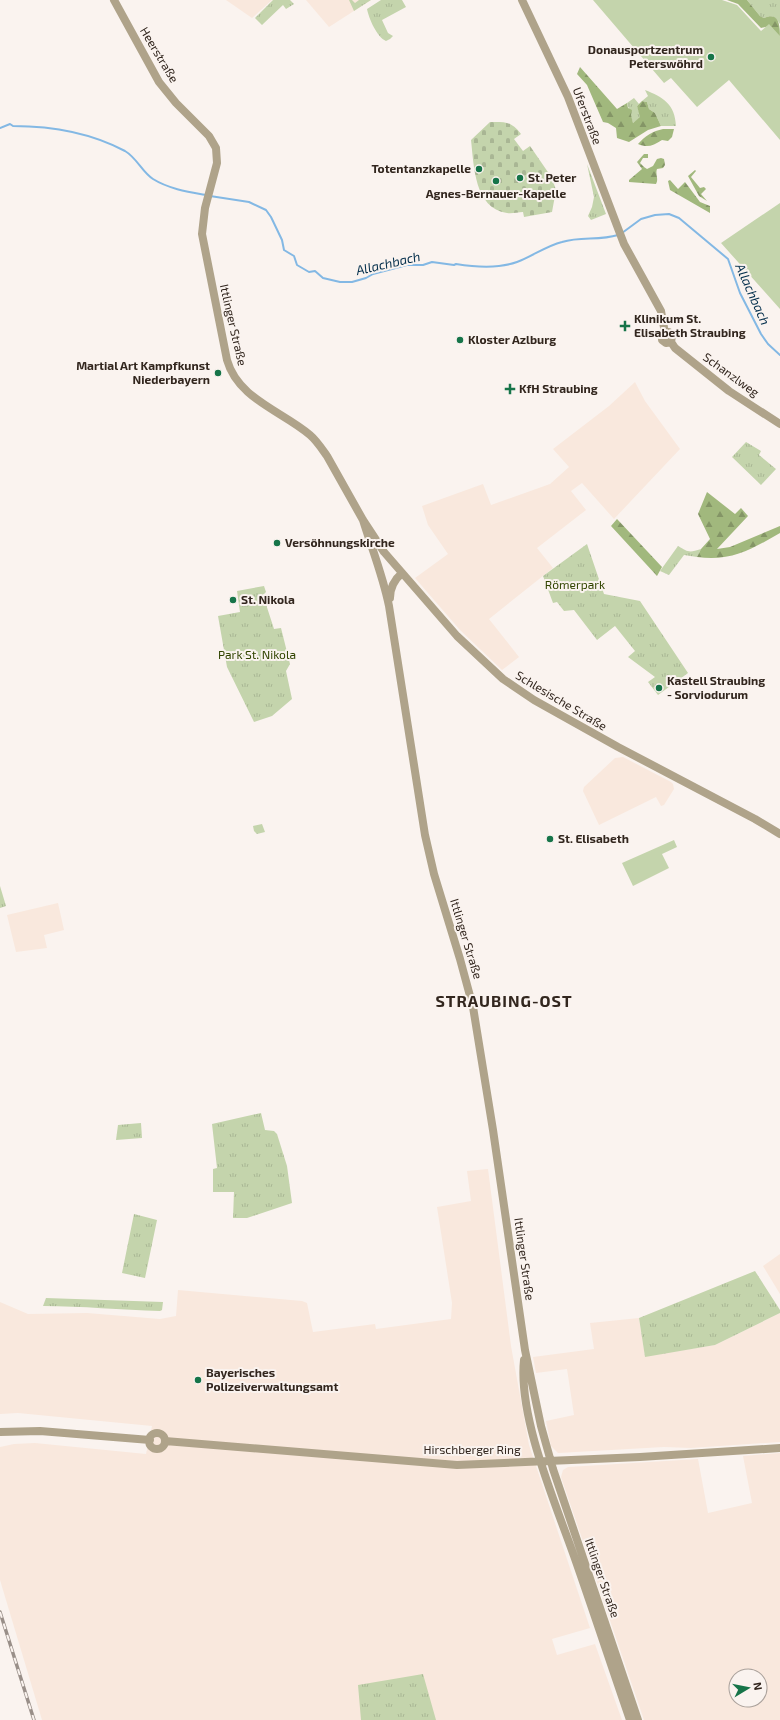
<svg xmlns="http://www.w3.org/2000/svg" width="780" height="1720" viewBox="0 0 780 1720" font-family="'Exo 2',sans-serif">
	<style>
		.built { fill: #f9e8dd; fill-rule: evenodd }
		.grass { fill: url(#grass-tufts) }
		.forest { fill: url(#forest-firs) }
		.cemetery { fill: url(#cemetery-stones) }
		.pitch { fill: #c4d4ac }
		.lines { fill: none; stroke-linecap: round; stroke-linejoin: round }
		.stream { stroke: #83b8e4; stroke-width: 2 }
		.minor { stroke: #afa38a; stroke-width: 8 }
		.rail-casing { stroke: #998f89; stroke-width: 3.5 }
		.rail { stroke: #faf3ef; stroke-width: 2; stroke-dasharray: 6; stroke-linecap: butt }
		.poi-dot { fill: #167449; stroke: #faf3ef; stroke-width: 1.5 }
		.labels { text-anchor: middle; stroke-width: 4; stroke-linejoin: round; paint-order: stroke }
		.poi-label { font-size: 12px; font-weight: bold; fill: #32261e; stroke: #faf3ef; text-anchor: start }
		.street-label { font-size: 12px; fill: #32261e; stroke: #faf3ef }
		.park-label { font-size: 12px; fill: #314400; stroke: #faf3ef }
		.water-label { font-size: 13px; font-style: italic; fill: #042f4c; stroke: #faf3ef }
		.district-label { font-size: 16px; font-weight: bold; letter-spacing: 1px; fill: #32261e; stroke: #faf3ef }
	</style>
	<defs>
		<pattern id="grass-tufts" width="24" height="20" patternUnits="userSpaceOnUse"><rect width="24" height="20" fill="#c4d4ac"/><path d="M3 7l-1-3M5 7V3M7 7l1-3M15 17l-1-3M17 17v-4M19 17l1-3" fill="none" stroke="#a9b694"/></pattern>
		<pattern id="forest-firs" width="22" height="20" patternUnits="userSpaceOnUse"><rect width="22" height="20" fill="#a1b87d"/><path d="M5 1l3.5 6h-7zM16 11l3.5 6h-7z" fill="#849566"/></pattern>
		<pattern id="cemetery-stones" width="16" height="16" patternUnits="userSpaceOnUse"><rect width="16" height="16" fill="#c4d4ac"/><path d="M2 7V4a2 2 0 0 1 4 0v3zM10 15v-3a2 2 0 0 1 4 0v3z" fill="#a9b694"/></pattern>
	</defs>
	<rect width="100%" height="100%" fill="#faf3ef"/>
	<path class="built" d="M226 0H272L252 18Z
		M306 0H371L329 27Z
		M635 382 645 401 680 449 614 519 582 483 571 491 586 510 537 548 553 568 489 619 519 657 502 670 460 630 415 578 448 554 428 525 422 506 483 484 491 505 550 484 569 467 553 449 609 406Z
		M623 757 671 782 673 784 674 789 664 805 661 806 656 797 599 825 583 791 584 787 615 758Z
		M58 903 64 930 44 935 47 948 16 952 7 915Z
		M488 1169 511 1346 529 1445 590 1628 552 1639 557 1655 595 1644 622 1720H42L0 1580V1447L14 1444 35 1443 146 1454 152 1426 18 1413 0 1414V1302L28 1314 87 1313 160 1319 176 1316 178 1290 302 1301 307 1303 313 1332 375 1324 376 1329 451 1319 452 1303 437 1207 471 1201 467 1171Z
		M780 1254V1294L763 1266Z
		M780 1313V1442L691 1448 664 1447 558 1453 551 1446 546 1421 574 1415 567 1369 536 1373 533 1357 594 1349 590 1323 639 1318 645 1356 715 1345Z
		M780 1453V1720H644L561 1477 563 1470 568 1467 698 1459 708 1513 752 1503 743 1456ZM736 1676H760V1700H736Z"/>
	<path class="grass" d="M273 0H290L294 4 286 9 283 5 262 25 255 18Z
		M349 0H352L355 3 359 0H371L354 11Z
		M381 0H402L406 7 382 20 388 33 393 36 390 39 386 41C377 37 369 19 367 9Z
		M747 0H780V24C775 17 773 14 764 18L760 16Z
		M645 90C663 97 675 104 676 126H661L655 113 649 109 647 102 642 101 648 96Z
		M634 98 639 104 637 106 641 117 633 123 627 103Z
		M587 164 606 214 591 220 588 216 592 207 594 197Z
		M746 442 761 451 759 455 776 469 761 485 732 457Z
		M587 544 604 594 640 601 688 673 658 695 648 682 655 677 628 657 635 651 615 626 597 640 574 610 564 611 557 602 553 603 543 576Z
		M678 546C688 552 689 553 701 549L697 557 684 555 669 575 660 571Z
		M264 586 266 592 263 595 274 629 281 628 290 664 286 671 292 699 272 716 254 722 227 667 218 616 240 612 237 591Z
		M262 824 265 832 257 834 254 831 253 826Z
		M0 886 6 906 0 908Z
		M261 1113 265 1130 274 1131 277 1134 287 1166 292 1203 247 1218H233L234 1192H213V1169L217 1168 212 1124Z
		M141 1123 142 1138 116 1140 118 1125Z
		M134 1214 157 1220 145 1278 122 1273Z
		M755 1271 780 1310V1313L715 1345 645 1357 639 1318Z
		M46 1298 163 1302 162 1310 160 1311C121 1310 82 1306 43 1306Z
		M423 1674 436 1720H361L358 1685Z"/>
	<path class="forest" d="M727 0H747L760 16 764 18C780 11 780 27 780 39L770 26 761 28 738 4Z
		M580 67 617 109 627 103 628 108 632 110 631 115 633 123 640 117 637 106 642 101 647 102 649 109 655 113 661 126 648 130 629 142 617 138 616 128 608 123 603 122 587 85 577 74Z
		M663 129H674L672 137 668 141 662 140C653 146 647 148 638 144 645 136 653 131 663 129Z
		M644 154H648V158H643L640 163 644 167 647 169 653 166 657 159 661 158 664 159 665 165 663 168 657 169C655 174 659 179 656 184L629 182V180L642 169 637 162Z
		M695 170 696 171 691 177 700 188 704 187 706 189 701 194 707 201 699 196 688 176Z
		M670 180 678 189 685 182 700 202 710 206V213L670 190 668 181Z
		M707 492 735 514 741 508 748 516 717 549 730 547 780 526V533C752 549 731 562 697 557L701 549 710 539 698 514Z
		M617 519 662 567 657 576 611 526Z"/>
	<path class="cemetery" d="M490 122C505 122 511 121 521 134L514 139 523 151 530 146 552 178 556 190 552 212 524 217 523 212C518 212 512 214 507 213 474 208 474 166 471 140Z"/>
	<path class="pitch" d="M593 0H722L737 5 761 31 769 24 780 36V140L729 80 697 107 671 78 664 83Z
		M780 203V309L721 243Z
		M674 840 677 847 662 854 669 868 633 886 622 863Z"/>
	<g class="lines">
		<path class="stream" d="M0 128 10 124 13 126C52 126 91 133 125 151 137 158 142 172 153 179 169 189 189 192 206 195
			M210 196 249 202 266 210 271 217 282 240 284 250 294 256 297 265 309 272 315 271 323 278 340 282H352L366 278 373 274 407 265H423L432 262 454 265 456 264C475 267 498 269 517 262 533 256 546 246 562 242 581 236 599 241 618 235
			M622 233 641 219 655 215 669 214 679 218 728 259 740 293 761 334 768 344 780 355"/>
		<path class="minor" d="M114 0 159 82 176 103 209 136 216 148 217 163 205 208 202 234 227 360C238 399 282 411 310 435 317 441 322 449 327 456L363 520 384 552 457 636 503 679 534 700 618 747 755 819 780 834
			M522 0 568 97 624 244 661 311 665 333
			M665 333 662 335V340L666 343 671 342
			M665 333 669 332 672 336 671 342
			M671 342 675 348 729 391 780 424
			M363 520C372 549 383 576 389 606L425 835 434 874 460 959 473 1007 493 1130 525 1350 541 1426 553 1469 638 1720
			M390 598C390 587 394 580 402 573
			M524 1360C518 1417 555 1502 574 1556 593 1610 611 1665 630 1720
			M0 1432 40 1431 150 1440
			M149 1441a8 8 0 1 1 16 0a8 8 0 1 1-16 0Z
			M165 1441 457 1465 640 1457 780 1448"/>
		<defs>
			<path id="rail" d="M0 1612 34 1720"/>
		</defs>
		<use href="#rail" class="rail-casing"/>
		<use href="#rail" class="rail"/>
	</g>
	<g class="poi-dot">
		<circle cx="711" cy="57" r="4"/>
		<circle cx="479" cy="169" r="4"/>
		<circle cx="520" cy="178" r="4"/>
		<circle cx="496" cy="181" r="4"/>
		<path d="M623 320h4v4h4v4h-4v4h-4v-4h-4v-4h4z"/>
		<circle cx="460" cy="340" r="4"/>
		<circle cx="218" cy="373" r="4"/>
		<path d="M508 383h4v4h4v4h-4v4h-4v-4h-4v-4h4z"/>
		<circle cx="277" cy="543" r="4"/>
		<circle cx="233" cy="600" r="4"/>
		<circle cx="659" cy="688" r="4"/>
		<circle cx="550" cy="839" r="4"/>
		<circle cx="198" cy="1380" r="4"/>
	</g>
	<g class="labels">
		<g class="poi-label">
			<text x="703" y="54" text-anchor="end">Donausportzentrum<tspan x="703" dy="14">Peterswöhrd</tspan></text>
			<text x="471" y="173" text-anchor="end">Totentanzkapelle</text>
			<text x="528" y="182">St. Peter</text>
			<text x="496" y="198" text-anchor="middle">Agnes-Bernauer-Kapelle</text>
			<text x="634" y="323">Klinikum St.<tspan x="634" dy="14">Elisabeth Straubing</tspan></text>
			<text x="468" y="344">Kloster Azlburg</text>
			<text x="210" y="370" text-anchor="end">Martial Art Kampfkunst<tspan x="210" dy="14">Niederbayern</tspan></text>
			<text x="519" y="393">KfH Straubing</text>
			<text x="285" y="547">Versöhnungskirche</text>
			<text x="241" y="604">St. Nikola</text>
			<text x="667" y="685">Kastell Straubing<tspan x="667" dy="14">- Sorviodurum</tspan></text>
			<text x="558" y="843">St. Elisabeth</text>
			<text x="206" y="1377">Bayerisches<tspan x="206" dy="14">Polizeiverwaltungsamt</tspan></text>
		</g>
		<g class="street-label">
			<text transform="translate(159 55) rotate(59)" y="4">Heerstraße</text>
			<text transform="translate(587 116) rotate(69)" y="4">Uferstraße</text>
			<text transform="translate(233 325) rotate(77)" y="4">Ittlinger Straße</text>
			<text transform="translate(731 375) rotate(36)" y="4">Schanzlweg</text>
			<text transform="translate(561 701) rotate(31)" y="4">Schlesische Straße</text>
			<text transform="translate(466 939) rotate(73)" y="4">Ittlinger Straße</text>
			<text transform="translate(524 1259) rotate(82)" y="4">Ittlinger Straße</text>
			<text x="472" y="1454">Hirschberger Ring</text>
			<text transform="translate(602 1578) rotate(71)" y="4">Ittlinger Straße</text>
		</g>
		<g class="park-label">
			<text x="575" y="589">Römerpark</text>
			<text x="257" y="659">Park St. Nikola</text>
		</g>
		<g class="water-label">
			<text transform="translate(388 263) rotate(-13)" y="5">Allachbach</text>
			<text transform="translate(753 294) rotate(66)" y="5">Allachbach</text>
		</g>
		<g class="district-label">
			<text x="504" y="1007">STRAUBING-OST</text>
		</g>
	</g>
	<g transform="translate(748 1688) rotate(80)"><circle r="19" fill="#faf3ef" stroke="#aaa19b"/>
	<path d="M0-3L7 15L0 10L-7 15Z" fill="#167449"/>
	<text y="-6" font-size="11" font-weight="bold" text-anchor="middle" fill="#32261e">N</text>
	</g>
</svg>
